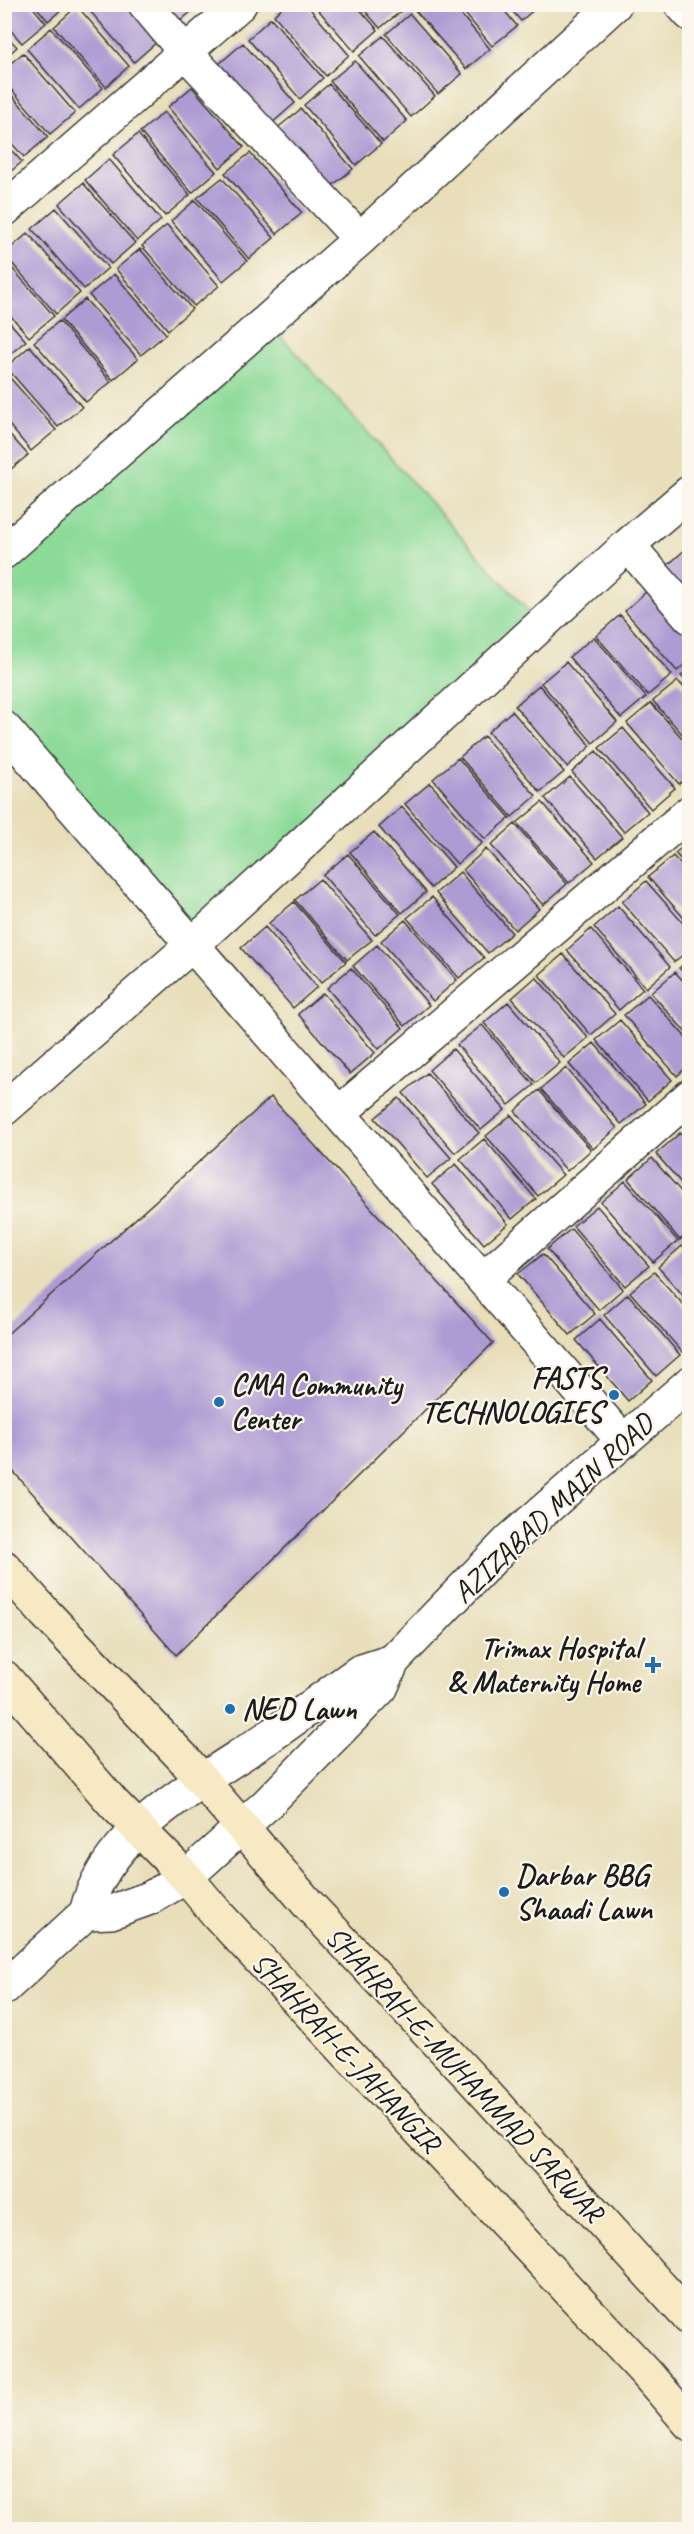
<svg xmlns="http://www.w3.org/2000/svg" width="694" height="2534" viewBox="0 0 694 2534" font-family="Caveat,sans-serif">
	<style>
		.green { fill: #8cda98; stroke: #547b5a; stroke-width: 1.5 }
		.building { fill: #ad9bd3 }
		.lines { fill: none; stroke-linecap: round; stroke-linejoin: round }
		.minor-casing { stroke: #3b3934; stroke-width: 36 }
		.tertiary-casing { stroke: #3b3934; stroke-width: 36 }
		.secondary-casing { stroke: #3b3934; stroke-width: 36 }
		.minor { stroke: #fff; stroke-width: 33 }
		.tertiary { stroke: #fff; stroke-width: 33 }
		.secondary { stroke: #f6e9c3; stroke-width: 33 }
		.poi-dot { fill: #1f6fb2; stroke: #fbf7ec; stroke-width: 2 }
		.labels { text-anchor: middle; stroke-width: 4.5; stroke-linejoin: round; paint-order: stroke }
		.poi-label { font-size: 30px; font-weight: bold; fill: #1c1c1c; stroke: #fbf7ec; text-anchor: start }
		.street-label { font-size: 30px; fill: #1c1c1c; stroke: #fbf7ec }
	</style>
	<rect width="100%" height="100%" fill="#fbf7ec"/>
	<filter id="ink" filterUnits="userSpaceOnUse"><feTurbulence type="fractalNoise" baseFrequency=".0167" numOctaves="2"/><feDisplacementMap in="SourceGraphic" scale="12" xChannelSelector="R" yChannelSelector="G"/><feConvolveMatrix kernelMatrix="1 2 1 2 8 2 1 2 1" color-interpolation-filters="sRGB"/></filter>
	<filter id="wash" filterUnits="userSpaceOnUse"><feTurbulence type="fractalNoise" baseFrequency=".008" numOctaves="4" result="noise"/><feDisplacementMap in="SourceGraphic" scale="24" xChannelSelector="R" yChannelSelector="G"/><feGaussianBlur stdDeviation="1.35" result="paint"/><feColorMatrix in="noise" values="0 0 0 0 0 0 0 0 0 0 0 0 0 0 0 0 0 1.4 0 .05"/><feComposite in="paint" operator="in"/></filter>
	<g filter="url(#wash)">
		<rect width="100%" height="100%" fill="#e8deba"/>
		<path class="green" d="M267 321 541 625 192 945 5 728 4 552Z"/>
		<g id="blocks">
			<path class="building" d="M4 4H30L46 23 22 43 4 23Z
				M34 4H68L48 21Z
				M84 4H126L158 41 134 62Z
				M164 4H200L179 22Z
				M286 4H306L349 55 326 76 274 15Z
				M359 4H402L405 8 380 28Z
				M419 4H452L490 49 466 69 414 9Z
				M457 4H499L517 26 492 46Z
				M506 4H540L521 21Z
				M314 5H356L378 30 354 51Z
				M77 6 129 66 106 87 54 27Z
				M410 14 462 74 438 94 386 34Z
				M271 18 323 78 300 99 248 39Z
				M51 28 103 88 79 109 27 49Z
				M4 33 17 47 4 59Z
				M383 36 435 96 411 117 359 56Z
				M243 43 295 103 271 124 219 64Z
				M23 53 75 113 50 134 4 81V69Z
				M355 61 407 121 383 142 330 81Z
				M329 84 381 144 356 165 304 105Z
				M4 86 48 137 24 157 4 135Z
				M192 87 244 147 220 168 168 107Z
				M301 109 353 169 328 189 276 129Z
				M164 112 216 172 192 193 140 132Z
				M138 134 190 195 165 216 113 155Z
				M4 142 22 162 4 177Z
				M250 153 302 213 277 234 225 173Z
				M109 159 161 220 137 241 85 180Z
				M222 178 274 238 249 259 197 198Z
				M83 183 135 243 111 264 59 204Z
				M195 200 247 261 223 281 171 221Z
				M56 208 108 268 84 289 32 229Z
				M167 225 219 286 194 306 142 246Z
				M28 233 80 293 56 314 4 254Z
				M140 249 192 309 168 330 116 269Z
				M4 259 54 316 29 337 4 308Z
				M114 274 166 334 141 355 89 295Z
				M85 299 138 359 113 380 61 320Z
				M4 316 26 341 4 359Z
				M59 321 111 382 86 402 34 342Z
				M30 346 82 407 58 427 6 367Z
				M4 371 56 430 31 451 4 419Z
				M4 428 28 455 4 475Z
				M686 549 690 552V601L662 570Z
				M648 590 690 638V660L677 671 625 611Z
				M620 615 672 675 648 695 596 636Z
				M594 637 646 697 621 718 569 657Z
				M566 662 617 722 593 743 541 683Z
				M690 670V686L681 676Z
				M678 681 690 694V743L653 701Z
				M539 685 591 746 567 767 515 706Z
				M651 703 690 747V775L679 784 627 723Z
				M512 711 564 772 540 792 488 732Z
				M623 728 675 788 651 809 599 748Z
				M484 736 536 796 512 817 460 757Z
				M596 751 648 812 624 832 572 772Z
				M458 758 510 818 485 839 433 779Z
				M570 777 622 837 597 858 545 798Z
				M430 783 482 843 457 864 405 804Z
				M542 802 594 862 569 883 517 823Z
				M402 807 454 867 431 888 379 827Z
				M515 824 567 884 543 905 491 845Z
				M374 832 426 892 402 913 350 852Z
				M690 841V870L675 853Z
				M486 849 539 909 515 930 463 870Z
				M348 854 400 914 375 935 323 875Z
				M673 856 690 875V925L648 877Z
				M460 872 512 933 488 953 436 893Z
				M320 879 372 940 347 960 295 900Z
				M646 881 690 931V949L674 962 622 902Z
				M432 897 484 958 459 978 407 918Z
				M294 902 346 962 321 983 269 923Z
				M618 906 670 967 646 988 594 927Z
				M405 920 457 980 433 1001 381 941Z
				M265 927 317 987 293 1008 241 948Z
				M591 929 643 989 619 1010 567 950Z
				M377 945 429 1005 405 1026 353 966Z
				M563 954 615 1014 591 1035 539 975Z
				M690 959V980L679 968Z
				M351 968 403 1028 379 1049 327 988Z
				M675 972 690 988V1037L651 993Z
				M536 977 588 1038 564 1058 512 998Z
				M323 993 375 1053 350 1074 298 1014Z
				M648 995 690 1042V1064L677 1076 624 1015Z
				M508 1002 560 1063 536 1083 484 1023Z
				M620 1020 672 1080 648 1101 596 1040Z
				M482 1025 534 1085 509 1105 457 1045Z
				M594 1043 646 1104 621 1124 569 1064Z
				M453 1049 505 1110 481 1130 429 1070Z
				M566 1068 617 1128 593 1149 541 1089Z
				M427 1073 479 1133 455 1153 403 1093Z
				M539 1090 591 1150 567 1171 515 1111Z
				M271 1097 493 1343 176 1655 4 1461V1337Z
				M399 1098 451 1158 427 1178 375 1118Z
				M511 1115 563 1175 538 1196 486 1136Z
				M680 1133 690 1144V1193L656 1154Z
				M484 1139 536 1199 512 1219 460 1159Z
				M652 1158 690 1202V1231L680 1240 628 1179Z
				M456 1164 508 1224 484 1244 432 1184Z
				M625 1181 678 1241 653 1262 601 1202Z
				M597 1206 649 1266 625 1286 573 1226Z
				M571 1229 623 1289 599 1310 547 1249Z
				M682 1246 690 1254V1303L658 1267Z
				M543 1254 595 1314 570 1335 518 1274Z
				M654 1272 690 1312V1346L682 1352 630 1292Z
				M628 1294 680 1355 656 1376 604 1315Z
				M600 1319 652 1380 628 1401 576 1340Z"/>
		</g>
	</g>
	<g filter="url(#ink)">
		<use href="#blocks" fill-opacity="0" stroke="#3b3934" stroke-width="1.5"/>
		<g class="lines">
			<defs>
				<path id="minor" d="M145 4 185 52 360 239
					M681 4 690 14
					M4 210 240 4
					M628 545 690 617
					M4 552 360 239 615 4
					M4 728 623 1441
					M4 1109 192 945 628 545 690 492
					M339 1113 690 812
					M483 1279 690 1096"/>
				<path id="tertiary" d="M86 1913 111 1912 150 1898 186 1877 267 1804 381 1688 393 1661 510 1540 690 1383
					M4 1988 86 1913C105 1830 204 1781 270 1736 300 1716 329 1693 359 1672L393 1661"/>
				<path id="secondary" d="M4 1567 46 1614 183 1758 308 1904 475 2082 690 2319
					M4 1677 114 1804 186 1877 218 1915 646 2373 690 2424"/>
			</defs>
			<use href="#minor" class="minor-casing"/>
			<use href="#tertiary" class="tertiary-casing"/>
			<use href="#secondary" class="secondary-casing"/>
			<use href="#minor" class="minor"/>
			<use href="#tertiary" class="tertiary"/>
			<use href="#secondary" class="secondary"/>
		</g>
	</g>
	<g class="poi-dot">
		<circle cx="614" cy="1395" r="6"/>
		<circle cx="219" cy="1402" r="6"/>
		<path d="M650 1656h6v6h6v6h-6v6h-6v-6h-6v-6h6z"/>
		<circle cx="230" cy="1709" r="6"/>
		<circle cx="504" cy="1892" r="6"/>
	</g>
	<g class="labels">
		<g class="poi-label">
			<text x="602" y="1388" text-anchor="end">FASTS<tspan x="602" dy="34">TECHNOLOGIES</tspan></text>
			<text x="231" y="1395">CMA Community<tspan x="231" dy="34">Center</tspan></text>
			<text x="640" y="1658" text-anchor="end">Trimax Hospital<tspan x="640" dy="34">&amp; Maternity Home</tspan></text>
			<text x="242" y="1719">NED Lawn</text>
			<text x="516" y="1885">Darbar BBG<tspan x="516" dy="34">Shaadi Lawn</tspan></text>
		</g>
		<g class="street-label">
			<text transform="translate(553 1508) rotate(-43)" y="10">AZIZABAD MAIN ROAD</text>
			<text transform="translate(346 2052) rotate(47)" y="10">SHAHRAH-E-JAHANGIR</text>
			<text transform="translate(465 2074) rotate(47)" y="10">SHAHRAH-E-MUHAMMAD SARWAR</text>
		</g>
	</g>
	<rect width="694" height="2534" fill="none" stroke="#fbf7ec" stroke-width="24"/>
</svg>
